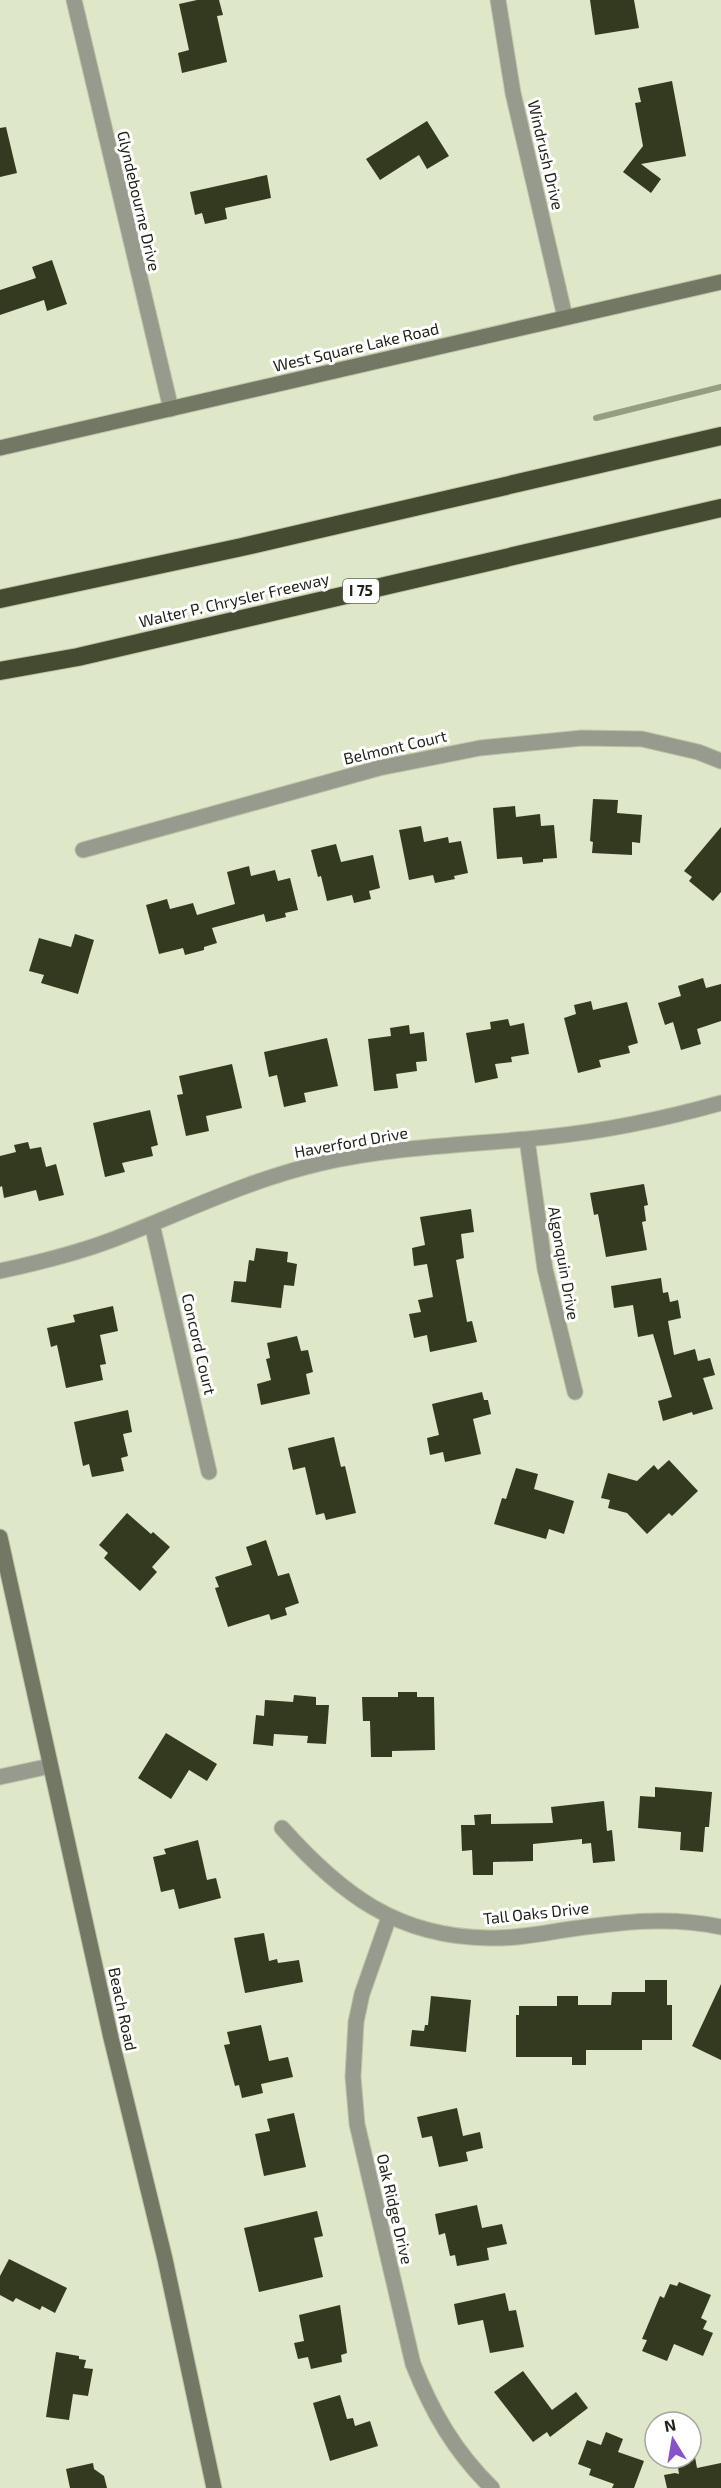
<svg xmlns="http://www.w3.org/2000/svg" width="721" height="2488" viewBox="0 0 721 2488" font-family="'Exo 2',sans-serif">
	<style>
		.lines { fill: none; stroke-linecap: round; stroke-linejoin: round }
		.stream { stroke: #959e7f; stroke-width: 6 }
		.building { fill: #333a20 }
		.street-casing { stroke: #bcc4a7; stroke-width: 17 }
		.secondary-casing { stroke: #bcc4a7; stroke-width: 17 }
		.highway-casing { stroke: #bcc4a7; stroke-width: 20 }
		.street { stroke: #979b8e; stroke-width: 15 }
		.secondary { stroke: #737865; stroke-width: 15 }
		.highway { stroke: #444b31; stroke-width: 18 }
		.labels { text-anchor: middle; stroke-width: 6; stroke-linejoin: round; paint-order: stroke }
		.shield { fill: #fff; stroke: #62645d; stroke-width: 1.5 }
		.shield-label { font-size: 15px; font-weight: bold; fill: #1f2217 }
		.street-label { font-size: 16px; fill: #1f2217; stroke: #fff }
	</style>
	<rect width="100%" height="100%" fill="#dee7c7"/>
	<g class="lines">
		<path class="stream" d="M596 418 721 387"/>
	</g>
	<path class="building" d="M197 0H219L223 15 217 16 227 62 182 73 178 53 189 50 179 4Z
		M590 0H634L639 28 595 35Z
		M672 81 686 156 641 164 661 179 651 193 623 172 643 146 635 103 641 102 638 88Z
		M427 121 449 156 427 169 419 155 380 180 366 159Z
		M6 127 17 173 0 177V128Z
		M267 175 271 198 225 208 227 219 205 224 202 213 195 215 190 192Z
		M52 260 67 304 47 311 44 300 0 315V290L36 278 32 267Z
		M593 799 618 800 617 813 642 815 640 843 632 842V855L592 853 593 842 590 841Z
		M515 806 516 817 540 814 541 826 554 825 557 858 543 859V862L523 864 522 857 497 859 493 808Z
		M421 826 424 842 448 837 449 843 461 841 468 873 454 876 455 879 435 883 433 875 409 880 399 830Z
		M721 827V892L713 901 689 881 692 877 684 871Z
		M336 844 341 862 373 855 380 888 369 891 371 899 354 903 352 895 327 901 321 876 318 877 311 850Z
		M249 866 251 876 275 870 278 881 290 878 298 910 285 913 286 917 266 922 264 914 212 928 217 943 204 947V950L185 955 183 948 159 954 146 905 167 899 170 909 193 903 197 915 235 904 227 872Z
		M75 934 94 940 78 994 41 983 44 975 29 971 39 938 71 947Z
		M703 978 706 988 721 984V1021L697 1029 701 1044 681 1050 673 1022 665 1025 658 1003 681 996 678 986Z
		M591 1001 593 1010 627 1002 638 1043 628 1046 630 1053 599 1060 601 1067 578 1073 564 1018 576 1014 574 1005Z
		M508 1019 510 1026 524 1023 529 1054 511 1057 512 1062 495 1064 498 1078 475 1083 466 1033 491 1029 490 1022Z
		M409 1025 410 1034 424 1032 427 1061 416 1062 417 1071 396 1074 398 1088 374 1091 368 1039 391 1036 390 1028Z
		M327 1038 338 1086 304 1093 306 1102 284 1107 277 1075 269 1077 264 1052Z
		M232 1064 242 1108 206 1116 209 1131 186 1136 177 1095 183 1094 179 1076Z
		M150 1110 158 1145 151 1147 153 1156 122 1163 125 1172 105 1177 93 1123Z
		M28 1142 30 1149 41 1147 46 1167 56 1164 64 1195 39 1201 36 1190 4 1198 2 1186 0 1187V1156L16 1152 14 1145Z
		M644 1184 648 1205 644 1206 646 1221 642 1222 647 1250 606 1257 598 1214 594 1215 590 1193Z
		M471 1209 474 1232 461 1234 464 1258 456 1260 467 1322 472 1321 477 1342 430 1352 427 1335 414 1338 409 1314 421 1312 418 1300 433 1297 427 1264 414 1266 412 1248 425 1245 420 1217Z
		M256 1248 288 1252 287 1262 297 1264 294 1286 284 1285 281 1308 231 1302 234 1281 246 1282 249 1260 254 1261Z
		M661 1278 663 1293 668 1292 670 1302 678 1300 681 1318 668 1321 674 1355 695 1349 698 1361 710 1358 715 1375 703 1378 713 1409 693 1415 692 1412 663 1421 658 1401 672 1397 653 1334 638 1337 633 1305 614 1308 611 1286Z
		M113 1306 118 1331 100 1335 106 1364 100 1365 103 1380 66 1388 57 1345 51 1347 47 1328 75 1322 73 1315Z
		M297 1336 301 1351 308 1350 313 1372 306 1374 310 1394 261 1405 257 1384 271 1380 266 1359 270 1358 267 1343Z
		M482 1392 484 1400H488L491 1414 473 1419 481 1454 445 1462 443 1452 430 1455 427 1438 439 1435 432 1404Z
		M128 1410 132 1432 123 1434 128 1456 121 1458 124 1471 92 1477 89 1464 83 1466 74 1422Z
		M334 1437 341 1467 345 1466 356 1513 326 1520 324 1513 316 1515 305 1467 293 1470 288 1448Z
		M669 1460 698 1491 672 1516 669 1513 647 1534 627 1513 608 1508 610 1500 601 1498 608 1473 637 1481 654 1465 658 1470Z
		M516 1468 538 1474 534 1489 574 1501 564 1534 549 1529 546 1539 494 1524 502 1498 506 1499Z
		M127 1513 151 1534 153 1532 170 1547 152 1567 157 1572 140 1591 104 1558 108 1553 99 1545Z
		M266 1540 278 1576 289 1573 299 1603 285 1608 287 1615 271 1620 269 1614 228 1627 215 1588 219 1587 215 1577 252 1565 246 1547Z
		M398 1692H417V1697H434L435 1750 392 1751V1757H371L370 1721H363L362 1697H398Z
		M294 1695 316 1697V1705H329L326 1744 307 1743 308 1736 274 1734 273 1746 253 1744 256 1715 264 1716 265 1700 293 1702Z
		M166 1733 217 1764 207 1781 189 1770 171 1799 138 1778Z
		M655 1787 712 1792 709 1827H705L703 1852 680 1850 681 1832 638 1828 640 1796 655 1797Z
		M604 1801 607 1831 612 1830 615 1861 593 1863 591 1843 582 1844V1839L533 1844V1861L493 1862V1875H473L472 1850 462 1851 461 1825H475L474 1815 491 1814V1824L553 1823 551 1807Z
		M198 1840 207 1880 216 1878 221 1898 179 1909 174 1889 161 1892 153 1857 166 1854 164 1849Z
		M264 1933 269 1961 277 1959 278 1963 299 1960 303 1982 245 1993 234 1938Z
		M645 1980H667V2005H672V2040H642V2050H586V2065H572V2057H516V2015H519V2006H557V1996H578V2005H611L612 1992H645Z
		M721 1984V2060L692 2046Z
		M431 1996 471 2000 466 2052 410 2046 412 2030 424 2031 425 2025H428Z
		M261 2025 269 2061 288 2057 293 2077 261 2084 263 2093 242 2098 239 2085 235 2086 224 2045 230 2044 227 2032Z
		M457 2108 463 2136 480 2132 483 2148 466 2152 468 2161 439 2167 432 2136 422 2138 417 2117Z
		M294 2113 306 2167 264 2176 255 2134 270 2131 267 2119Z
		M477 2205 482 2228 502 2224 507 2244 487 2248 489 2260 457 2266 455 2255 450 2256 445 2233 439 2235 435 2214Z
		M317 2211 323 2236 314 2238 323 2277 259 2292 244 2228Z
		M9 2259 67 2288 55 2313 42 2306 40 2310 16 2298 13 2302 0 2295V2276Z
		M679 2282 711 2295 701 2318 707 2321 703 2329 713 2333 703 2356 674 2344 667 2361 642 2351 647 2340 642 2339 660 2296 664 2298 670 2284 677 2286Z
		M505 2293 509 2311 516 2310 524 2347 490 2353 483 2320 458 2325 454 2304Z
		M340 2305 347 2353 341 2355 342 2362 311 2369 308 2357 298 2359 294 2343 304 2341 299 2315Z
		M56 2352 79 2356V2359L86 2360 84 2368 93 2369 88 2396 73 2394 69 2420 46 2417Z
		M523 2371 552 2410 576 2392 588 2408 550 2437 547 2432 533 2442 494 2392Z
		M340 2395 347 2419 353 2418 355 2426 370 2421 378 2446 330 2461 313 2403Z
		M606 2432 623 2439 618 2452 644 2461 634 2488H612L614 2484 589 2475 591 2469 578 2464 587 2440 601 2445Z
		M695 2457 697 2468 721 2463V2488H667L664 2475 675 2473 679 2474 677 2461Z
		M93 2463 94 2469 104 2476 107 2488H70L66 2469Z"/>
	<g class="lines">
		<defs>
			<path id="street" d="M74 0 171 409
				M498 0 513 93 565 317
				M83 850 379 768 480 748 582 738 642 739 698 752 721 761
				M527 1139 545 1269 575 1392
				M152 1224 209 1472
				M0 1271C37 1263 74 1254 109 1241 180 1214 247 1180 322 1163 396 1146 473 1145 547 1137 606 1131 664 1119 721 1103
				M0 1777 50 1766
				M282 1828C341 1894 397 1937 489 1938 516 1939 544 1933 571 1929 622 1922 670 1916 721 1927
				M389 1917 362 1994 356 2022 353 2077 357 2124 413 2364C432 2412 455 2452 492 2488"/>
			<path id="secondary" d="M0 448 721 282
				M0 1537 111 2038 165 2259 214 2488"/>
			<path id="highway" d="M0 599 242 547 721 436
				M0 671 78 657 721 508"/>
		</defs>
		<use href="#street" class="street-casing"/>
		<use href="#secondary" class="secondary-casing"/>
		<use href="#highway" class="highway-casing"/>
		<use href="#street" class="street"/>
		<use href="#secondary" class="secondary"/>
		<use href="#highway" class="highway"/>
	</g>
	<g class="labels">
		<rect class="shield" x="343" y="579" width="36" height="24" rx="4.5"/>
		<g class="shield-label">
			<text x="361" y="596">I 75</text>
		</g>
		<g class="street-label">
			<text transform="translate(546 155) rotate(77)" y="6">Windrush Drive</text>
			<text transform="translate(139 201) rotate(77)" y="6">Glyndebourne Drive</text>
			<text transform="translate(356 347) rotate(-13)" y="6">West Square Lake Road</text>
			<text transform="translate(234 600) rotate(-13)" y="6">Walter P. Chrysler Freeway</text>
			<text transform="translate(395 747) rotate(-13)" y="6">Belmont Court</text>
			<text transform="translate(351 1142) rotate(-10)" y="6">Haverford Drive</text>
			<text transform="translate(564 1263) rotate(80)" y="6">Algonquin Drive</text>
			<text transform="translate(199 1344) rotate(77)" y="6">Concord Court</text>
			<text transform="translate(536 1913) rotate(-6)" y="6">Tall Oaks Drive</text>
			<text transform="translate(123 2009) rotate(78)" y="6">Beach Road</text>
			<text transform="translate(395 2209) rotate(77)" y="6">Oak Ridge Drive</text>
		</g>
	</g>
	<g transform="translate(673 2440) rotate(349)"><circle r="28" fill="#ffffff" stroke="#a5a7a2" stroke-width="1.5"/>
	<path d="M0-4.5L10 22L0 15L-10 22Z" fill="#8653cb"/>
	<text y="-9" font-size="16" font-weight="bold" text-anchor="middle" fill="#1f2217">N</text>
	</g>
</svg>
